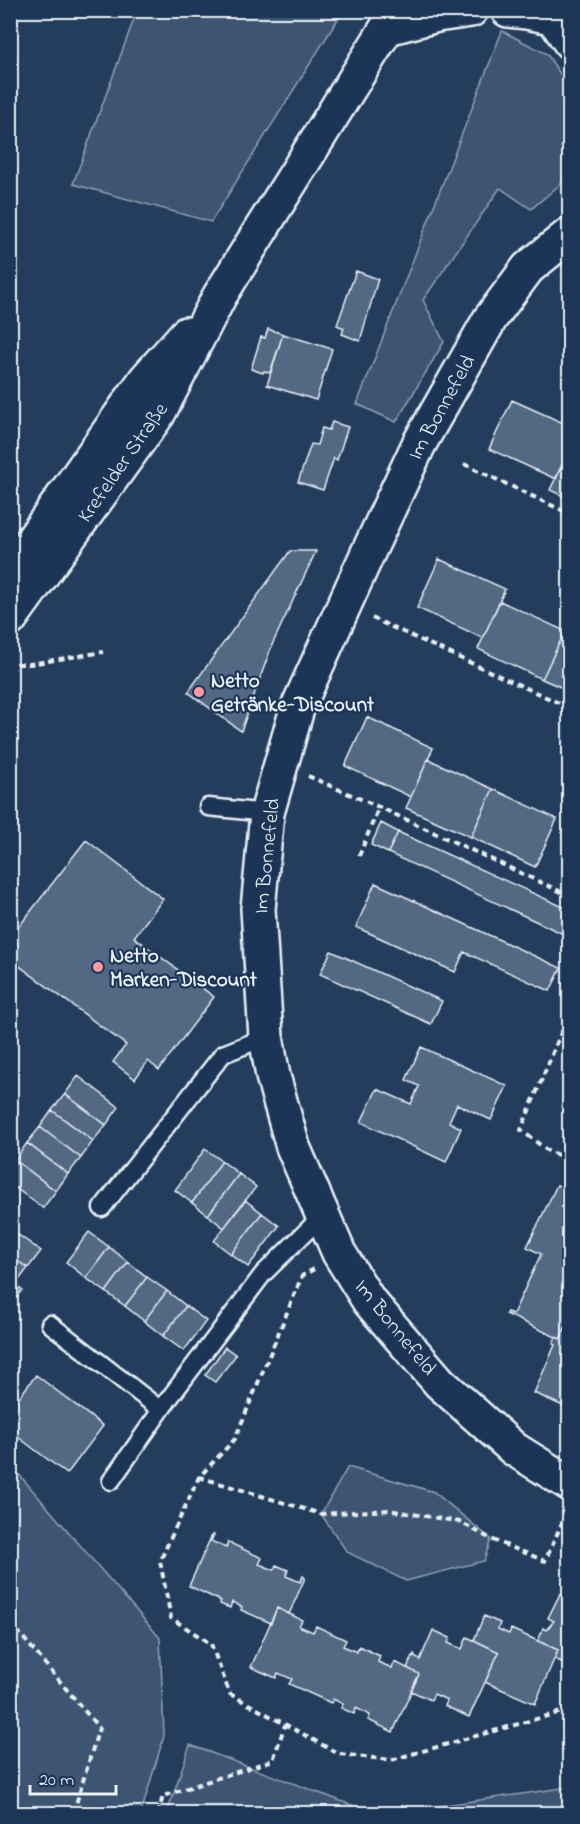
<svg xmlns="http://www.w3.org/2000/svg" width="580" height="1824" viewBox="0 0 580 1824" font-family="'Indie Flower',sans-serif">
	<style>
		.green { fill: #3e5472; stroke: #93a2b5; stroke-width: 1.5 }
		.building { fill: #536782; stroke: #e8f1f8; stroke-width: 1.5 }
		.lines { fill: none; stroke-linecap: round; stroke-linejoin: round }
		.lane-casing { stroke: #e8f1f8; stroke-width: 21 }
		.street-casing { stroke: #e8f1f8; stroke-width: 38 }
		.secondary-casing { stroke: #e8f1f8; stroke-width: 38 }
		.primary-casing { stroke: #e8f1f8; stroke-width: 38 }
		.path { stroke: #e8f1f8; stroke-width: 4; stroke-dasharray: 6 4.5; stroke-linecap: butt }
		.lane { stroke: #1d3557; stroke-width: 16 }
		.street { stroke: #1d3557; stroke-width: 33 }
		.secondary { stroke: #1d3557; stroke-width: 33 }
		.primary { stroke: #1d3557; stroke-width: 33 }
		.poi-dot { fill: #ff9aa2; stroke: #1d3557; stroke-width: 2 }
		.labels { text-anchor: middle; stroke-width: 4.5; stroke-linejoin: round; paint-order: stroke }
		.street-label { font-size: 21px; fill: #e8f1f8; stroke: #1d3557 }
		.poi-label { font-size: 21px; font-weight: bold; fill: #e8f1f8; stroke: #1d3557; text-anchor: start }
	</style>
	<rect width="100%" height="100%" fill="#253d5d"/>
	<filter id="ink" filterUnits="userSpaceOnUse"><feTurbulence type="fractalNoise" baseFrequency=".0167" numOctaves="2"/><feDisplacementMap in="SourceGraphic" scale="12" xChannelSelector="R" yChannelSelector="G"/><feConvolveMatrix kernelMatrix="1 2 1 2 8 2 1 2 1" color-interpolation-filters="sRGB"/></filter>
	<g filter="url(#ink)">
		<path class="green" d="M137 11H343L211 222 73 184Z
			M502 31 547 54 569 88V177L531 209 500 188 423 300 444 342 396 422 357 404Z
			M10 1464 160 1638 164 1736 141 1813H11Z
			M348 1467 434 1492 491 1539 484 1561 406 1581 347 1552 321 1514Z
			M190 1745 373 1813H167Z
			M569 1787V1813H391Z"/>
		<path class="building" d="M356 271 378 279 360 341 342 334 344 328 337 325Z
			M268 329 283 334 270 373 264 371 263 373 251 369 261 337 265 338Z
			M283 334 332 349 316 400 267 385Z
			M512 400 570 426V448L556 479 489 449Z
			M332 422 348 427 337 460 334 458 323 490 298 482 311 444 317 445 322 428 329 430Z
			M570 448V499L550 490Z
			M290 551H316L272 645 241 731 188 692Z
			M439 559 505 589 483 638 417 608Z
			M500 601 565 631 542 679 478 649Z
			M565 631 570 633V691L542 679Z
			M367 717 433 748 411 797 345 766Z
			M428 759 493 789 471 837 406 808Z
			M493 789 557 819 535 867 471 837Z
			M381 823 398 832 388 853 371 845Z
			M398 832 570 910V937L388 853Z
			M86 840 163 899 134 937 214 997 159 1070 148 1061 135 1079 113 1062 126 1045 10 959V938Z
			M375 883 561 968 550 991 464 952 455 972 356 927Z
			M331 951 442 1001 431 1024 320 974Z
			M421 1047 507 1086 491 1120 457 1104 449 1122 461 1128 446 1162 361 1122 377 1089 411 1104 419 1086 406 1080Z
			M78 1076 119 1107 106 1125 65 1094Z
			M65 1094 106 1125 93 1141 52 1110Z
			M52 1110 93 1141 81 1158 40 1127Z
			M40 1127 81 1158 68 1174 27 1143Z
			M27 1143 68 1174 56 1191 15 1160Z
			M205 1149 222 1161 192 1203 175 1190Z
			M15 1160 56 1191 43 1208 10 1184V1166Z
			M222 1161 239 1174 208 1215 192 1203Z
			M239 1174 256 1187 224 1228 208 1215Z
			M557 1185 570 1190V1318L560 1339 506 1314 507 1312 513 1314 541 1254 527 1247Z
			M245 1200 262 1213 231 1254 214 1241Z
			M262 1213 279 1226 248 1267 231 1254Z
			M10 1229 41 1251 28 1268 10 1256Z
			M89 1232 109 1247 86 1278 66 1262Z
			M109 1247 128 1262 106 1292 86 1278Z
			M10 1256 28 1268 15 1285 10 1282Z
			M128 1262 147 1277 125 1306 106 1292Z
			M147 1277 167 1291 144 1321 125 1306Z
			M10 1282 22 1290 10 1305Z
			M167 1291 186 1306 163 1336 144 1321Z
			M186 1306 206 1321 184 1351 163 1336Z
			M565 1328 570 1330V1409L534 1393 555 1345 553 1344 556 1337 560 1339Z
			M225 1347 236 1355 215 1382 205 1375Z
			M36 1375 103 1426 67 1474 10 1431V1409Z
			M212 1535H214L211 1541 226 1548 228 1542 262 1558 259 1564 274 1570 276 1565 288 1570 286 1576 300 1582 303 1576 305 1578 289 1614 277 1608 271 1623 241 1610 242 1607 232 1602 230 1608 220 1604 221 1601 189 1586Z
			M570 1586V1666L555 1659 558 1650 538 1641 543 1628 546 1630 554 1621 548 1618 560 1594 565 1596Z
			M277 1608 302 1620 299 1626 313 1632 316 1626 346 1640 343 1646 357 1652 359 1646 380 1656 378 1662 392 1668 395 1662 419 1674 393 1732 368 1720 370 1715 356 1708 354 1714 341 1708 343 1704 333 1699 331 1703 289 1684 292 1679 278 1673 276 1678 251 1667Z
			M484 1616 500 1623 498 1629 509 1634 511 1629 558 1650 535 1704 485 1682 499 1652 474 1640Z
			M433 1630 450 1638 448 1643 462 1649 467 1637 499 1652 469 1717 445 1706 447 1700 434 1694 431 1700 411 1691 419 1674 407 1668 414 1654 415 1655 414 1657 420 1660Z"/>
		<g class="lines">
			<defs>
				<path id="lane" d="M208 807 267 813
					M102 1208 223 1054 266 1037
					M50 1324 161 1410
					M111 1481 168 1400 263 1274 323 1215"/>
				<path id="street" d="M570 234 528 268 490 319 419 444 366 557 297 709 267 813 258 909 266 1037 273 1076 293 1147 339 1253 369 1301 440 1383 514 1449 570 1484"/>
				<path id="secondary" d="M508 10 527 12 552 17
					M548 10 570 42
					M387 28 437 15 471 10"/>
				<path id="primary" d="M10 572 146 379 186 334
					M10 619 158 414 219 297 398 10"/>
			</defs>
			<use href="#lane" class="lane-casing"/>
			<use href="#street" class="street-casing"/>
			<use href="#secondary" class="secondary-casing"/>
			<use href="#primary" class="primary-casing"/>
			<path class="path" d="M464 464 570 514
				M372 618 570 708
				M10 672 17 664H30L103 652
				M308 776 379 807 570 896
				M359 856 379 807
				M570 1011 521 1130 548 1151 570 1160
				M314 1269 302 1276 235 1439 199 1477 160 1561 171 1618 211 1644 230 1694 339 1754 391 1760 561 1712 570 1708
				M199 1477 321 1514 389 1510 460 1522 491 1539 545 1561 566 1514
				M10 1622 99 1728 73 1814
				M10 1805 36 1814
				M158 1814 163 1796 273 1760 285 1725"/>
			<use href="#lane" class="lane"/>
			<use href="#street" class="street"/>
			<use href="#secondary" class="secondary"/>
			<use href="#primary" class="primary"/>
		</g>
	</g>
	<g class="poi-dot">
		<circle cx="199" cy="692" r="6"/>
		<circle cx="98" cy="967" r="6"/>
	</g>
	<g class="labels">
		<g class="street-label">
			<text transform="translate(441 407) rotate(-61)" y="7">Im Bonnefeld</text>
			<text transform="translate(122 462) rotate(-55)" y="7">Krefelder Straße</text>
			<text transform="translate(266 856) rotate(-84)" y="7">Im Bonnefeld</text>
			<text transform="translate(396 1327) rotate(51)" y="7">Im Bonnefeld</text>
		</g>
		<g class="poi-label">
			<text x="211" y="687">Netto<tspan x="211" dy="24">Getränke-Discount</tspan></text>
			<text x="110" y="962">Netto<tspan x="110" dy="24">Marken-Discount</tspan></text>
		</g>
	</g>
	<rect width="580" height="1824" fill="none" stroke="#1d3557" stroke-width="36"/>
	<rect x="18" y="18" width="544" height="1788" fill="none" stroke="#e8f1f8" stroke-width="2" filter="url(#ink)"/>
	<path d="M30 1785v9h86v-9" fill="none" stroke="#e8f1f8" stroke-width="3"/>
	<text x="39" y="1785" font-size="18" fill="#e8f1f8" stroke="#1d3557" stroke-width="4.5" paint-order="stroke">20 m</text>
</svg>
